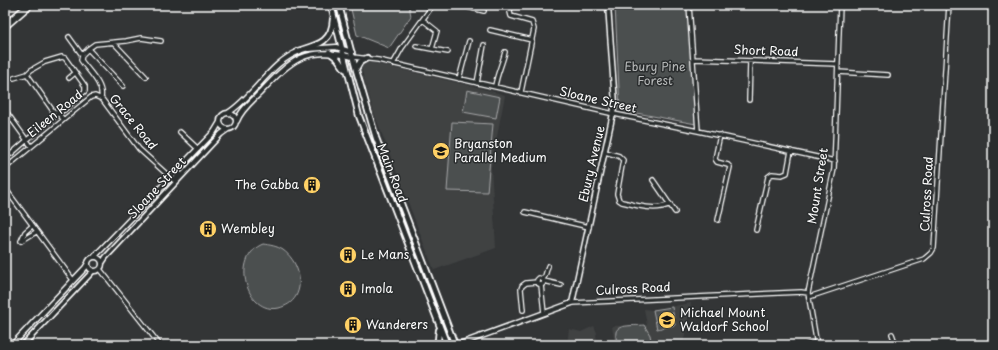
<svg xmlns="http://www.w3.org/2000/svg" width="998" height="350" viewBox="0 0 998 350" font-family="'Playpen Sans',sans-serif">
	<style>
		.built { fill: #404243 }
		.green { fill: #4c4f50; stroke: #a6a7a8 }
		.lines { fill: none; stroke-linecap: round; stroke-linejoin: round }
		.minor-casing { stroke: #fff; stroke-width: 6 }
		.tertiary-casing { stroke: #fff; stroke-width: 7 }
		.secondary-casing { stroke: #fff; stroke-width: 8 }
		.motorway-casing { stroke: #fff; stroke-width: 9 }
		.minor { stroke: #2a2d2e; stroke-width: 3.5 }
		.tertiary { stroke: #2a2d2e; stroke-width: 4 }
		.secondary { stroke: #2a2d2e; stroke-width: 4.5 }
		.motorway { stroke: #2a2d2e; stroke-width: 6 }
		.labels { text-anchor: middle; stroke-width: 3; stroke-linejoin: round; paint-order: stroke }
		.street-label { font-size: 12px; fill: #fff; stroke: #2a2d2e }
		.park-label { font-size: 12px; fill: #b7b9b9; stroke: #2a2d2e }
		.poi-label { font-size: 12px; fill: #fff; stroke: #2a2d2e; text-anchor: start }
	</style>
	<rect width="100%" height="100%" fill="#333536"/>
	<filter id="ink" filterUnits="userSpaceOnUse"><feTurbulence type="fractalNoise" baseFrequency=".025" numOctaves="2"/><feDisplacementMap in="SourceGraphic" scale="8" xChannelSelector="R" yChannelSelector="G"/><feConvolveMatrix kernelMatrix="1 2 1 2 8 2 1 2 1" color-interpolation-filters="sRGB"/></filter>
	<g filter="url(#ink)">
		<path class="built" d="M365 61 472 86 505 95 491 167 496 248 434 270 374 113 361 68 362 63Z
			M691 303 683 345H615L612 326 647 325 644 309 652 310Z
			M594 326 597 333 596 335 598 345H567L569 329 581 332Z"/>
		<path class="green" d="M350 5H409L411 16 389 48 357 35Z
			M615 5H688L691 59 696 124 620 110Z
			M467 90 500 97 496 118 463 112Z
			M452 122 493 124 487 192 447 191Z
			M263 244C270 245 277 246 283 250 297 260 304 281 296 296 292 303 286 306 279 308 246 315 230 257 263 244Z
			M672 307 675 325 657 329 653 310Z
			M644 325 650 335 652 345H617C617 341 615 335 616 332 617 324 637 326 644 325Z"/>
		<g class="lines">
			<defs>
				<path id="minor" d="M459 5 484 11
					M511 5 510 12 511 16 532 22 534 29 521 92
					M689 5 698 131
					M423 20 437 31 432 49
					M490 30 532 40
					M69 37 82 55
					M114 43 146 77
					M416 46 448 52
					M88 49 123 86
					M353 57 378 60 614 114 698 131 835 161
					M693 59 838 64
					M393 64 402 48 433 5
					M838 72 888 75
					M27 74 53 111 58 113 63 119
					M69 78 75 73
					M459 79 469 41
					M477 83 484 45
					M495 86C497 74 502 64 505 52
					M101 98C104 84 88 71 81 60L82 55 88 49 95 44 126 41 141 38 161 41
					M749 100 750 61
					M5 110 31 146
					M180 132 198 149
					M605 152 619 156 623 160 617 194 619 200 622 202C637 205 655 212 670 204
					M5 155 11 154 58 113 64 110 85 91V86L65 58 62 57 45 62 31 70 27 74 14 78
					M8 166 91 97 95 96 102 99 139 149 171 178
					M653 180 675 212
					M5 188 73 280
					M525 212 589 227
					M718 220 730 167 728 165 717 162 715 159 720 135
					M756 230 768 177 772 174 782 175 787 173 791 151
					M21 241 25 232 32 226
					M21 241 36 232
					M100 269 160 345
					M543 279 545 276 548 266
					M544 281 561 285
					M541 285 537 283V280L539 278 542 279 544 281 543 284 541 285 544 313
					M809 297 924 259 931 253 934 248 949 5
					M572 303 801 292 808 293
					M523 310 521 289 522 286 526 283 537 282
					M892 334 896 345
					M807 345 816 343
					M817 345 808 293 834 169 840 5"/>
				<path id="tertiary" d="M308 49 336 47 352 52
					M220 121a8 8 0 1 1 16 0a8 8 0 1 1-16 0Z
					M228 113C255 96 270 62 300 51
					M237 121C241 110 252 101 260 93 292 59 305 46 353 57
					M171 178 174 180 180 174
					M95 256 214 132 220 122
					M88 264a7 7 0 1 1 14 0a7 7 0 1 1-14 0Z
					M102 263 106 257 221 134 228 129
					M12 345 85 268 88 263
					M23 345 93 271
					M457 345 572 303 615 104 608 5"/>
				<path id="secondary" d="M331 5 359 116 447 345
					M339 5 356 70 376 138 455 345
					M298 51C317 45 332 43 333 19
					M329 52 337 58 345 69
					M356 69 360 62 367 58
					M435 345 438 340 439 330"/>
				<path id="motorway" d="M5 8 8 5
					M5 26 29 5"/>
			</defs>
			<use href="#minor" class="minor-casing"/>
			<use href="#tertiary" class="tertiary-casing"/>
			<use href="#secondary" class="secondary-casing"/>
			<use href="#motorway" class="motorway-casing"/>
			<use href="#minor" class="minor"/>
			<use href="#tertiary" class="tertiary"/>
			<use href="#secondary" class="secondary"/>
			<use href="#motorway" class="motorway"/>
		</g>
	</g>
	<defs>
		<symbol id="school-disc" viewBox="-11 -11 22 22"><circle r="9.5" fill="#ffd166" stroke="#2a2d2e"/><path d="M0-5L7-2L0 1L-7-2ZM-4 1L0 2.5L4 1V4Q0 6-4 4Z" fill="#111"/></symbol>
		<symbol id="building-disc" viewBox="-11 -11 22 22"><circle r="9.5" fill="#ffd166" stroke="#2a2d2e"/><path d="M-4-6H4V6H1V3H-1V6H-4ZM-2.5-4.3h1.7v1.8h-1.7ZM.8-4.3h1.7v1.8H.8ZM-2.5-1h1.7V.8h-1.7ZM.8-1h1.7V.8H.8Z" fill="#111"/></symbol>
	</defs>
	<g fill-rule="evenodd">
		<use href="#school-disc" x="431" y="141" width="20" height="20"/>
		<use href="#building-disc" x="302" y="175" width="20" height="20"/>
		<use href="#building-disc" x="198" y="219" width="20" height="20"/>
		<use href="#building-disc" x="338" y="245" width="20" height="20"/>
		<use href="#building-disc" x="338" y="279" width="20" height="20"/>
		<use href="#school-disc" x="657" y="310" width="20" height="20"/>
		<use href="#building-disc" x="343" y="315" width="20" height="20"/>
	</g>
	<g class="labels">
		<g class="street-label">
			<text transform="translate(766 51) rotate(2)" y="4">Short Road</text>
			<text transform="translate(598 100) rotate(13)" y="4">Sloane Street</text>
			<text transform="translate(55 114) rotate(-39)" y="4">Eileen Road</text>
			<text transform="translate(133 122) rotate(51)" y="4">Grace Road</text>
			<text transform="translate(592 164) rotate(-77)" y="4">Ebury Avenue</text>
			<text transform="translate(392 173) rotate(69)" y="4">Main Road</text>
			<text transform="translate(818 186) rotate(-81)" y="4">Mount Street</text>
			<text transform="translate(157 188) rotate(-47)" y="4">Sloane Street</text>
			<text transform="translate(927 194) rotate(-87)" y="4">Culross Road</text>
			<text transform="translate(633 289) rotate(-3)" y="4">Culross Road</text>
		</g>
		<g class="park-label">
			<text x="655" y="71">Ebury Pine<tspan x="655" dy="14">Forest</tspan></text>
		</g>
		<g class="poi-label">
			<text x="454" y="148">Bryanston<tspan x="454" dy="14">Parallel Medium</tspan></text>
			<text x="299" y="189" text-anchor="end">The Gabba</text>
			<text x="221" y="233">Wembley</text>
			<text x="361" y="259">Le Mans</text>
			<text x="361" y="293">Imola</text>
			<text x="680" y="317">Michael Mount<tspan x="680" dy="14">Waldorf School</tspan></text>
			<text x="366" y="329">Wanderers</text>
		</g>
	</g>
	<rect width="998" height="350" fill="none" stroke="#2a2d2e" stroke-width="20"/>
	<rect x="10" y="10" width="978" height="330" fill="none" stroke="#fff" stroke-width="1.5" filter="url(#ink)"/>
</svg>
